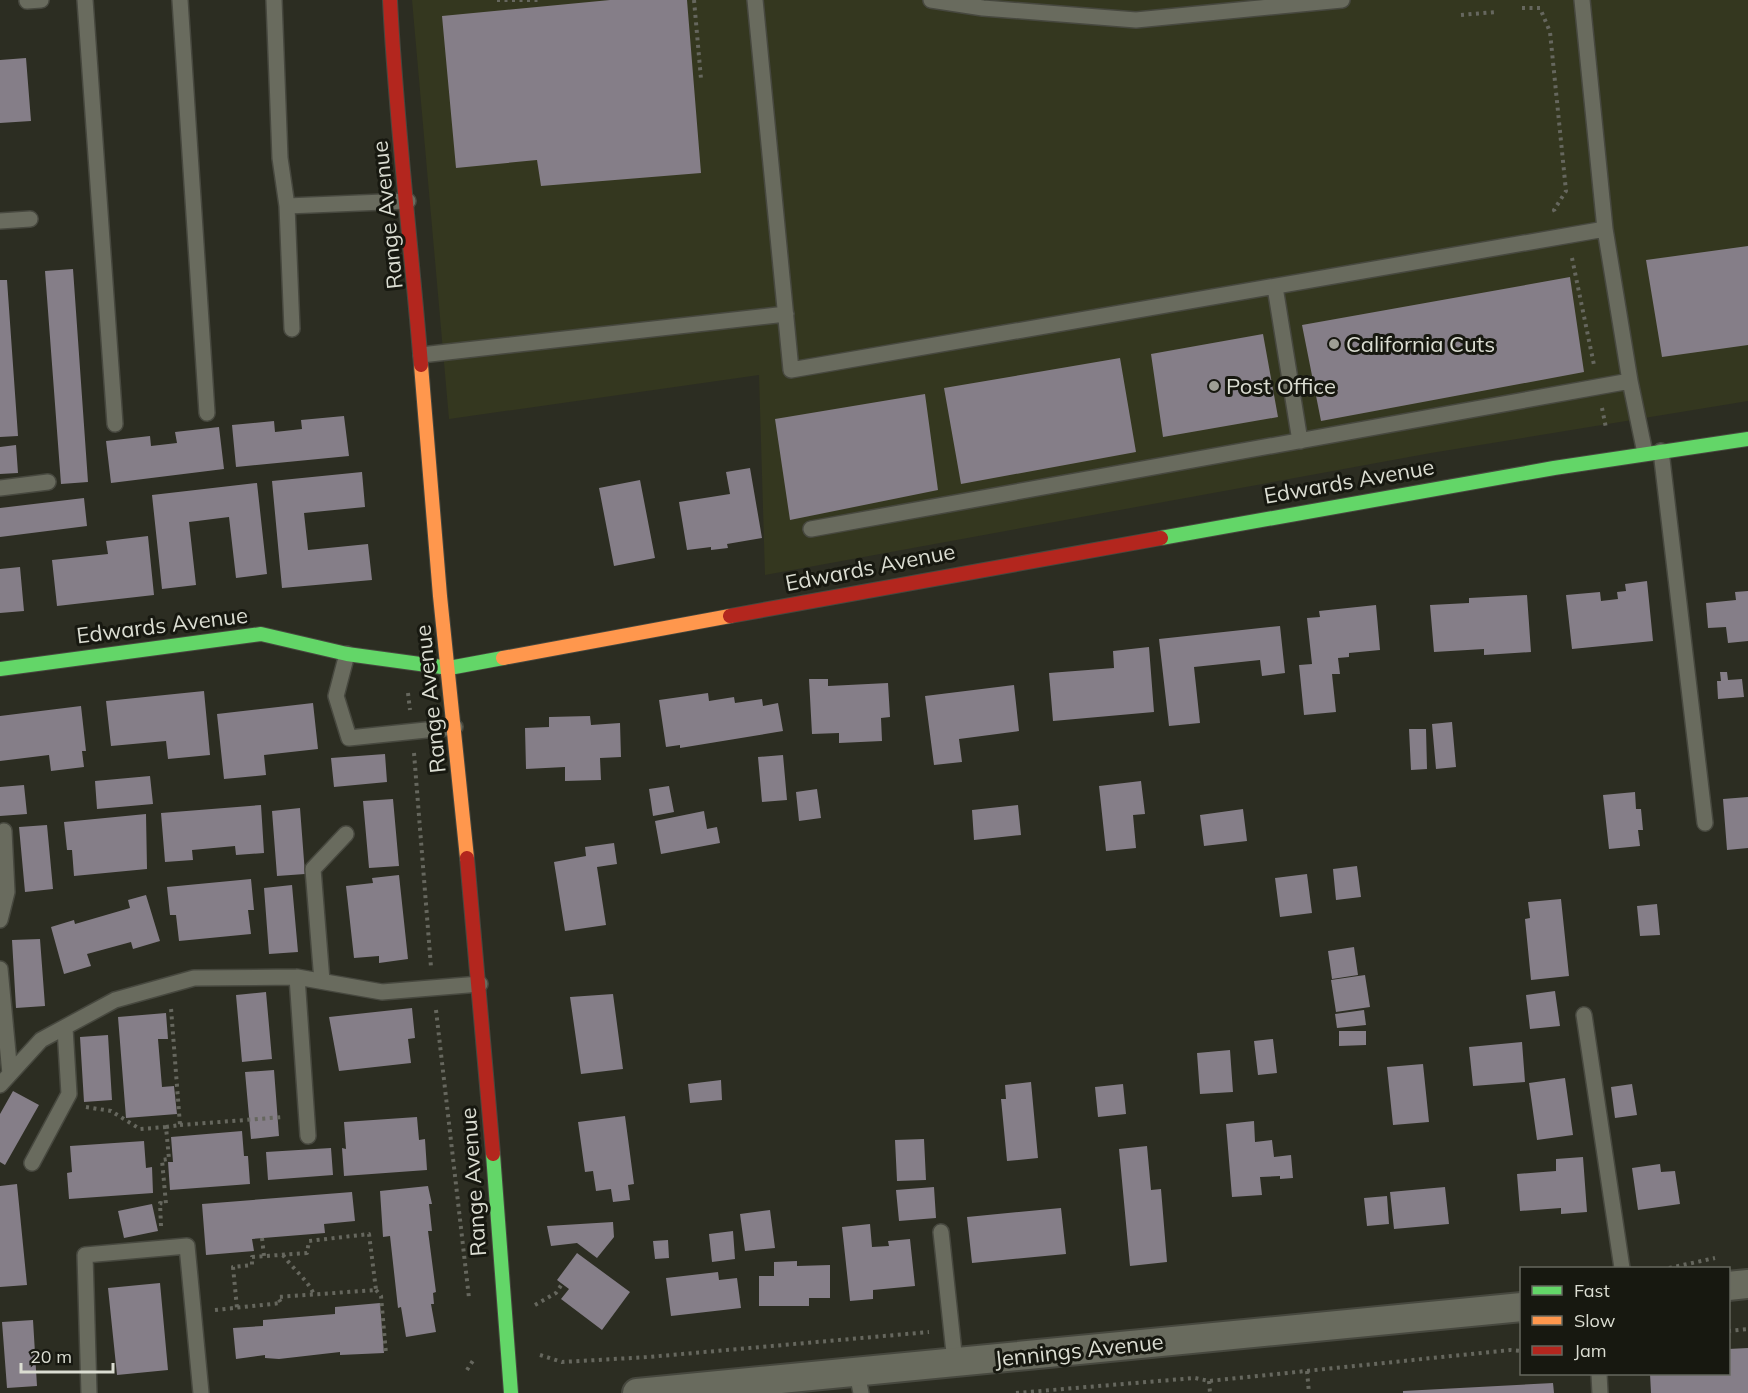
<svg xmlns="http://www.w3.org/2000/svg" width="1748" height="1393" viewBox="0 0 1748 1393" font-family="Mulish,sans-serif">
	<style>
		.built { fill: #34371f }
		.building { fill: #857e88 }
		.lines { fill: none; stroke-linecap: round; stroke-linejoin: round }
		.lane-casing { stroke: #47483f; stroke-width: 18 }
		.street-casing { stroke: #47483f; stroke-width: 32 }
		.fast-casing { stroke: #47483f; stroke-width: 16 }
		.slow-casing { stroke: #47483f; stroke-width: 16 }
		.jam-casing { stroke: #47483f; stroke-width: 16 }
		.path { stroke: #66675e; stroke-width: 4; stroke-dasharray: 3 4.5; stroke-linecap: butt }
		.lane { stroke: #696b5e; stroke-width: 15 }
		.street { stroke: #696b5e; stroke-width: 28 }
		.fast { stroke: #63d668; stroke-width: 14 }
		.slow { stroke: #ff974d; stroke-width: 14 }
		.jam { stroke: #b3261e; stroke-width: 14 }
		.poi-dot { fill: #9e9f94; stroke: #171810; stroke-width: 2 }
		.labels { text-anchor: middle; stroke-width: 6; stroke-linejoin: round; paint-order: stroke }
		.street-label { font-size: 22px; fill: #dbddd2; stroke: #171810 }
		.poi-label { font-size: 22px; fill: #dbddd2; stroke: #171810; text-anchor: start }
	</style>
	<rect width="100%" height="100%" fill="#2c2d22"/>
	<path class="built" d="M412 0H1748V401L1431 453 765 575 759 375 449 419Z"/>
	<path class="building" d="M610 0H687L701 173 541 186 537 160 456 168 442 16Z
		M26 58 31 121 0 123V60Z
		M1748 246V345L1662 357 1646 260Z
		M73 269 88 482 61 484 45 271Z
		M1570 277 1584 372 1321 421 1302 325Z
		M0 280H7L18 436 0 437Z
		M1263 334 1278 417 1163 437 1151 354Z
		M1120 358 1136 452 961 484 944 388Z
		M925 394 938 490 790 520 775 419Z
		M344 416 349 456 236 467 232 425 274 421 275 432 302 429 301 420Z
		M219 427 224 469 111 483 106 441 150 436 151 446 177 443 175 432Z
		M16 445 18 473 0 474V447Z
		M750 468 762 538 727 544 728 548 711 550V547L687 550 679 502 730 494 726 472Z
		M362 472 365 507 304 513 308 550 368 544 372 580 282 588 272 481Z
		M640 480 655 558 614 566 599 488Z
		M257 483 267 574 236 578 229 517 189 522 196 585 162 589 152 495Z
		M84 498 87 526 0 537V508Z
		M148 536 154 595 57 606 52 560 108 554 106 541Z
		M20 567 24 611 0 613V569Z
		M1647 581 1653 641 1572 649 1566 595 1600 592 1601 601 1618 599 1617 592 1626 591 1625 584Z
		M1748 591V641L1728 643 1726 627 1708 628 1706 603 1736 600 1735 592Z
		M1527 595 1531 652 1484 655V649L1434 652 1430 605 1469 603V598Z
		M1376 605 1380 650 1349 653V657L1338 658 1340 674H1332L1336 712 1304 715 1299 665 1312 664 1307 618 1320 617 1319 611Z
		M1280 626 1285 673 1262 676 1260 660 1194 667 1200 723 1169 726 1159 639Z
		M1149 647 1154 712 1053 721 1049 673 1114 668 1113 651Z
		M1720 672H1727L1728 680 1742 679 1744 697 1718 699 1717 681H1721Z
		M809 679H828V686L888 683 890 717 881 718 882 741 839 743V733L812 734Z
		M1014 685 1019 731 959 739 962 762 934 765 925 696Z
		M204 691 210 755 168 759 166 741 111 746 106 701Z
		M708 693 709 701 734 697 735 703 762 699 763 706 778 703 783 731 680 748V745L666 747 659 700Z
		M313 703 318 749 264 755 266 775 224 779 217 714Z
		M81 706 86 751H82L84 767 51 771 49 755 0 761V716Z
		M590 716 591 725 620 723 621 757 600 758 601 780 565 781V767L526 769 525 728 549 727V717Z
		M1452 722 1456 767 1436 769 1432 724Z
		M1409 729H1426L1427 769 1411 770Z
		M385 754 387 782 334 787 331 758Z
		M783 755 787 800 762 802 758 757Z
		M150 776 153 804 97 809 95 781Z
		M1141 781 1145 814 1133 815 1136 848 1106 851 1099 786Z
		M24 785 27 814 0 816V787Z
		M669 786 674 812 653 816 649 789Z
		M817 789 821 818 799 821 796 792Z
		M1635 792 1636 809H1641L1643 830H1638L1640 846 1609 849 1603 795Z
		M1748 797V848L1727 850 1723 799Z
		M393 799 399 866 369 868 363 801Z
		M261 805 264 853 236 855 235 846 192 850 193 860 165 862 161 813Z
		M1018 805 1021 835 974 840 972 810Z
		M300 808 305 874 277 876 272 811Z
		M1243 809 1247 841 1204 846 1200 815Z
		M704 811 707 829 717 827 720 843 661 854 655 821Z
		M146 814 147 869 74 876 72 850H67L64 822Z
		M47 825 53 889 25 892 19 827Z
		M614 843 617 864 597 867 606 925 565 931 554 862 586 856 585 847Z
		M1357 866 1361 897 1336 900 1333 869Z
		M1307 874 1312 913 1280 917 1275 878Z
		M399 875 408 959 379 963V956L354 958 346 886 373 883 372 878Z
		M251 879 254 910H248L251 934 179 941 176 915H170L167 887Z
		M292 885 298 952 269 954 264 888Z
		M146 895 160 941 133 949 131 942 87 954 91 966 64 974 51 927 74 920 75 924 130 908 128 900Z
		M1561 899 1569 976 1531 980 1525 919 1530 918 1528 902Z
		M1657 904 1660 935 1640 936 1637 906Z
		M40 939 45 1006 16 1008 12 940Z
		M1354 947 1358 975 1332 979 1328 951Z
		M1365 975 1370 1007 1336 1012 1331 980Z
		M1555 991 1560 1026 1530 1029 1526 995Z
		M266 992 272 1059 242 1062 236 995Z
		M613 994 623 1069 581 1074 570 997Z
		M412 1008 415 1038 408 1039 411 1063 339 1071 329 1017Z
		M1364 1010 1366 1025 1337 1028 1335 1014Z
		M166 1013 168 1039H158L162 1087 174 1086 177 1114 126 1118 118 1017Z
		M1339 1031H1366V1045L1339 1046Z
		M108 1035 112 1100 84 1102 80 1037Z
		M1273 1039 1277 1073 1258 1075 1254 1041Z
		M1522 1042 1525 1082 1473 1086 1469 1047Z
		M1230 1050 1233 1092 1200 1094 1197 1053Z
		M1423 1064 1429 1122 1393 1125 1387 1067Z
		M274 1070 279 1136 251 1139 245 1072Z
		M1565 1078 1573 1135 1537 1140 1529 1083Z
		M721 1080 722 1100 690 1103 688 1084Z
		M1031 1082 1038 1158 1007 1161 1001 1099H1006L1005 1085Z
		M1123 1084 1126 1114 1098 1117 1095 1087Z
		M1632 1084 1637 1115 1615 1118 1611 1087Z
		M13 1091 39 1105 5 1165 0 1162V1114Z
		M625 1116 634 1184 628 1185 630 1200 613 1202 611 1189 596 1191 593 1171 585 1172 578 1122Z
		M417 1117 419 1140 425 1139 427 1170 344 1176 342 1148 346 1149 344 1122Z
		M1254 1121 1255 1142 1272 1140 1274 1157 1291 1155 1293 1178 1280 1179V1176L1260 1177 1262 1195 1232 1197 1226 1124Z
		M242 1131 244 1156H248L250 1184 170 1190 168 1162H173L171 1137Z
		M924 1139 926 1180 897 1181 895 1140Z
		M144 1141 146 1168 152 1167 153 1193 69 1199 67 1173 72 1172 70 1146Z
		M1147 1146 1151 1190 1161 1189 1167 1262 1130 1266 1119 1149Z
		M331 1148 333 1175 268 1180 266 1152Z
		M1583 1157 1587 1212 1561 1214V1208L1520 1211 1517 1174 1556 1171V1159Z
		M1660 1164 1661 1172 1675 1171 1680 1204 1638 1210 1632 1168Z
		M17 1184 27 1285 0 1287V1186Z
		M428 1186 432 1204H429L432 1231H428L436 1292 433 1293 434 1304H431L436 1332 406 1337 401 1307 398 1308 390 1236 383 1237 380 1191Z
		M934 1187 936 1218 899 1221 896 1190Z
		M1445 1187 1449 1224 1394 1229 1390 1192Z
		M352 1192 355 1221 324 1224 325 1233 252 1239 254 1251 206 1255 202 1204Z
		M1387 1196 1389 1224 1367 1226 1364 1198Z
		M152 1204 158 1231 124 1238 118 1211Z
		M1061 1208 1066 1254 972 1263 967 1217Z
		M770 1210 775 1248 745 1251 740 1214Z
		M613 1222 614 1237 597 1258 577 1243 551 1246 547 1226Z
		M870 1224 872 1247 889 1246 888 1241 910 1239 915 1286 873 1290V1299L850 1301 842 1227Z
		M733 1231 735 1259 712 1262 709 1234Z
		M668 1240 669 1258 655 1259 653 1241Z
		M577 1253 630 1292 602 1330 561 1299 569 1289 557 1280Z
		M797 1261V1266L830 1265V1298H809V1306H759V1276H774V1262Z
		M718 1272 719 1280 737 1278 741 1308 671 1316 666 1278Z
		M160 1283 168 1370 117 1375 108 1288Z
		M380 1303 384 1353 340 1355V1352L279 1359 265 1358V1355L236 1359 233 1328 263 1326V1320L335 1314V1307Z
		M33 1320 37 1386 7 1388 2 1322Z
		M1748 1348V1393H1651L1650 1374H1728V1349Z
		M1553 1383 1554 1393H1403V1391Z"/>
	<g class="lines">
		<defs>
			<path id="lane" d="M85 0 115 424
				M180 0 207 413
				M274 0 280 158 287 206 408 201
				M755 0 791 370 1605 229
				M931 0 983 8 1136 20 1342 0
				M27 1 41 0
				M287 206 292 329
				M0 221 30 219
				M1275 287 1300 441
				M421 355 786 314
				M1630 381 1645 453
				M1661 451 1705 823
				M0 488 48 482
				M811 529 1630 381 1605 229 1582 0
				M347 654 336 696 349 738 455 727
				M0 920 7 892 4 831
				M0 969 10 1074
				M322 981 313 869 346 834
				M1584 1015 1622 1268
				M0 1085 41 1040 115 1000 194 978 297 977
				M308 1136 297 977 382 992 480 984
				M32 1163 69 1094 65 1028
				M941 1232 955 1362
				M857 1373 861 1393
				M1599 1374 1600 1393
				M89 1393 85 1255 187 1246 201 1393"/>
			<path id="street" d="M1728 1286 1748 1284
				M637 1393 1522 1307"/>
			<path id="fast" d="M1161 538 1554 468 1748 439
				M0 669 261 634 347 654 449 668 503 658
				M493 1154 511 1393"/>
			<path id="slow" d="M421 365 440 596 467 858
				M503 658 730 616"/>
			<path id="jam" d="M390 0C396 122 411 243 421 365
				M730 616 1161 538
				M467 858 493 1154"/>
		</defs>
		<use href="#lane" class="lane-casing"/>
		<use href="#street" class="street-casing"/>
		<use href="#fast" class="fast-casing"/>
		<use href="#slow" class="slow-casing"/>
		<use href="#jam" class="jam-casing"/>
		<path class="path" d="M497 0H538
			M694 0 701 79
			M1522 8H1540L1550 32 1566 191 1554 210 1556 214
			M1461 15 1496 12
			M1572 258 1594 365
			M1602 408 1606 428
			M408 693 410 710
			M414 753 431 967
			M436 1010 469 1298
			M86 1107 111 1111 140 1129 166 1127
			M180 1125 284 1117
			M161 1226 160 1203 166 1204 162 1160 169 1159 166 1127 180 1125 171 1008
			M262 1238 264 1256
			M283 1255C292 1268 309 1281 314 1295
			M1669 1268 1715 1258
			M376 1290 381 1296 386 1354
			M535 1305 556 1293 562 1284
			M215 1310 281 1303 278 1297 376 1290 369 1234 309 1241 307 1253 252 1257V1265L233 1267 237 1308
			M1728 1331 1748 1329
			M540 1355 562 1362 649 1357 929 1332
			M467 1370 474 1359
			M1307 1371 1309 1393
			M1209 1381 1210 1393
			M1016 1393 1195 1378 1209 1381 1510 1350 1522 1351"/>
		<use href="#lane" class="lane"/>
		<use href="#street" class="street"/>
		<use href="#fast" class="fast"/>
		<use href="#slow" class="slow"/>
		<use href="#jam" class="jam"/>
	</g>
	<g class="poi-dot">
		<circle cx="1334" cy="344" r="6"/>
		<circle cx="1214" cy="386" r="6"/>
	</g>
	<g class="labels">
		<g class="street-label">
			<text transform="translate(387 215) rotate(-96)" y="8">Range Avenue</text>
			<text transform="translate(1349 481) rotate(-10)" y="8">Edwards Avenue</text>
			<text transform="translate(870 567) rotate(-11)" y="8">Edwards Avenue</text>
			<text transform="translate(162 625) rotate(-7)" y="8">Edwards Avenue</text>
			<text transform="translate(430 699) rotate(-96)" y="8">Range Avenue</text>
			<text transform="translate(473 1182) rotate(-94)" y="8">Range Avenue</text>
			<text transform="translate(1079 1350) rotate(-6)" y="8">Jennings Avenue</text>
		</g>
		<g class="poi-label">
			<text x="1346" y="352">California Cuts</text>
			<text x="1226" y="394">Post Office</text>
		</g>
	</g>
	<rect x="1520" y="1267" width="210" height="108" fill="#171810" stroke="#65675e" stroke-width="1.5"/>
	<rect x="1532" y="1286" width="30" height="9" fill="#63d668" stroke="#65675e" stroke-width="1.5"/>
	<text x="1574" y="1297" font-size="18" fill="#dbddd2">Fast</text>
	<rect x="1532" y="1316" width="30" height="9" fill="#ff974d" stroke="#65675e" stroke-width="1.5"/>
	<text x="1574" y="1327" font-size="18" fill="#dbddd2">Slow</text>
	<rect x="1532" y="1346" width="30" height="9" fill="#b3261e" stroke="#65675e" stroke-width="1.5"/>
	<text x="1574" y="1357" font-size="18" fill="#dbddd2">Jam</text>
	<path d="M21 1363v9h92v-9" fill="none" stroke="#dbddd2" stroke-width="3"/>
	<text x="30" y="1363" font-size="18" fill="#dbddd2" stroke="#171810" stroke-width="4.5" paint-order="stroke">20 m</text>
</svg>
